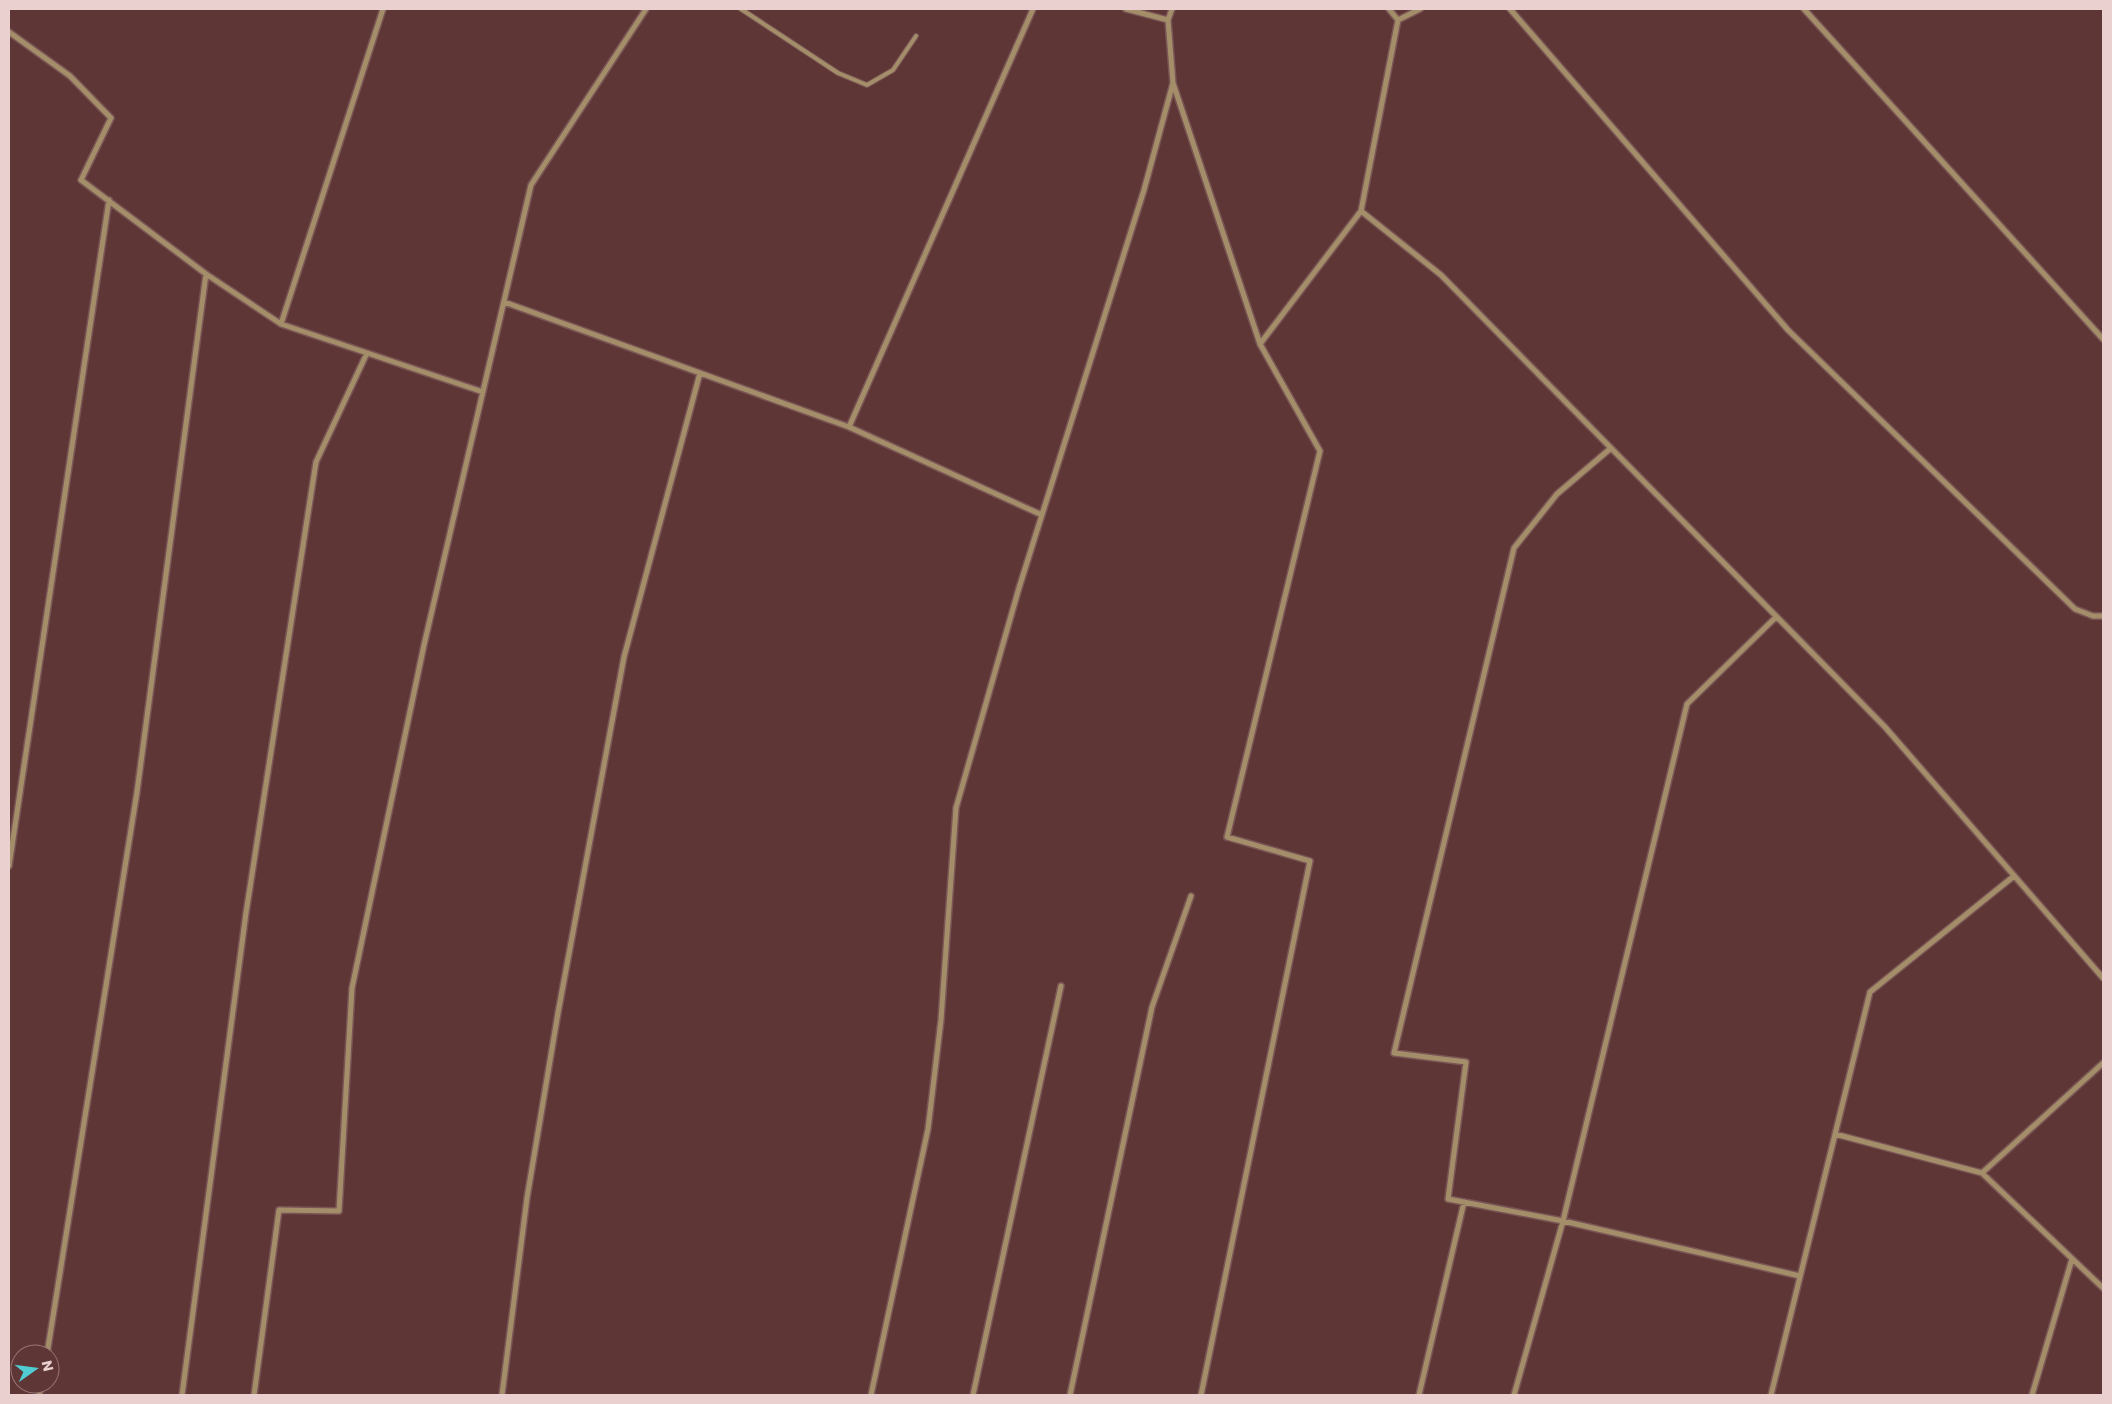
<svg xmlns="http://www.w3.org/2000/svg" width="2112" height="1404" viewBox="0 0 2112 1404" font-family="Poppins,sans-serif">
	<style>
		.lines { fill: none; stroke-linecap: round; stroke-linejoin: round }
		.lane-casing { stroke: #7a5555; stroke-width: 6 }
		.street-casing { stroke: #7a5555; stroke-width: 8 }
		.lane { stroke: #a48e69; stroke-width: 4 }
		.street { stroke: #a48e69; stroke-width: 5 }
	</style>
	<rect width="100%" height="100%" fill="#5e3636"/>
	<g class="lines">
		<defs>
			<path id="lane" d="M741 9 838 73 867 85 893 70 916 36"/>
			<path id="street" d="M1126 9 1168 20
				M1510 9 1788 330 2075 609 2093 616H2103
				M1804 9 2103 339
				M1398 20 1420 9
				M9 32 70 76 111 118 81 180 206 274 281 324 483 392
				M1173 83 1260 344
				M1361 211 1398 20 1389 9
				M504 302 849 427 1042 515
				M281 324 383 9
				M849 427 1033 9
				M1611 448 1557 494 1514 548 1394 1053 1466 1062 1448 1199 1563 1221 1800 1276
				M9 866 109 200
				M1835 1134 1982 1173 2103 1288
				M1982 1173 2103 1063
				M47 1354 137 792 206 274
				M39 1395 42 1384
				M182 1395 246 913 316 462 367 353
				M254 1395 279 1210 339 1211 352 988 424 645 531 185 646 9
				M502 1395 527 1198 558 1013 624 657 700 373
				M871 1395 928 1129 941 1020 956 808 1019 588 1144 190 1173 83 1168 20 1172 9
				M973 1395 1061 986
				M1070 1395 1152 1007 1191 896
				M1201 1395 1310 861 1227 837 1320 451 1260 344 1361 211 1441 275 1885 727 2103 978
				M1419 1395 1464 1202
				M1514 1395 1563 1221 1687 704 1776 617
				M1771 1395 1870 992 2014 876
				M2032 1395 2072 1259"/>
		</defs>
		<use href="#lane" class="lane-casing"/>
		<use href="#street" class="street-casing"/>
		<use href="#lane" class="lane"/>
		<use href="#street" class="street"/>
	</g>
	<rect width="2112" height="1404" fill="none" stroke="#ead0cf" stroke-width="20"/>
	<g transform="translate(35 1369) rotate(76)"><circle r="24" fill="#5e3636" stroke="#967473"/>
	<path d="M0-4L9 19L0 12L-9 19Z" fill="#51ccd3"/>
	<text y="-8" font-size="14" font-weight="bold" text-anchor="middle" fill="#ead0cf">N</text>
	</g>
</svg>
